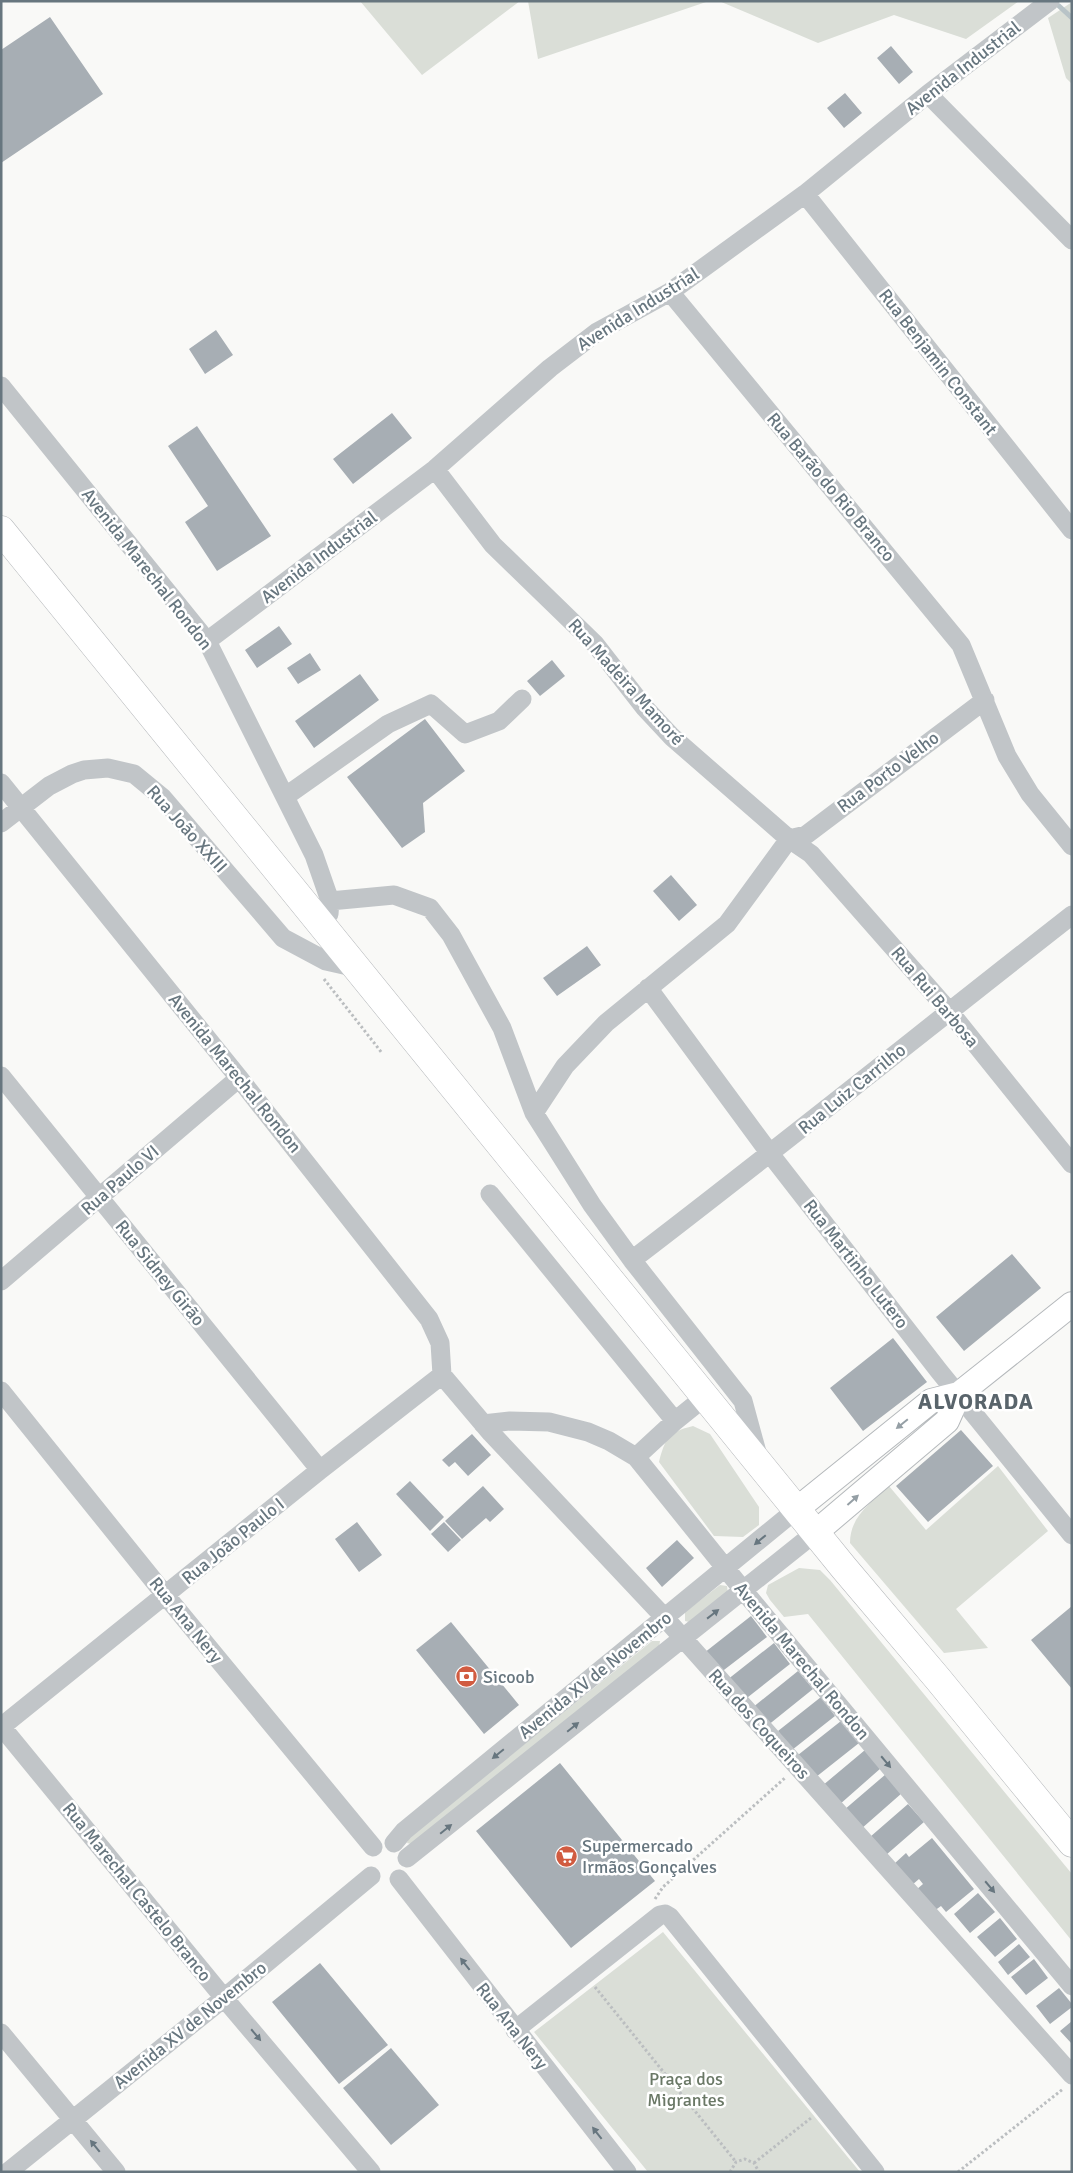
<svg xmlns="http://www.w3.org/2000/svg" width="1073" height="2173" viewBox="0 0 1073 2173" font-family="Signika,sans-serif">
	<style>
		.green { fill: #daded7 }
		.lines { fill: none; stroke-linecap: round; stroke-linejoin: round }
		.stream { stroke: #b8c3c7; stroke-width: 5 }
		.building { fill: #a7aeb4 }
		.major-casing { stroke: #b5b9bc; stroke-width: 26 }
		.highway-casing { stroke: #b5b8bb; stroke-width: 29 }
		.path { stroke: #bbbec0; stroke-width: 3; stroke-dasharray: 2.5 2.5; stroke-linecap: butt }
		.minor { stroke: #c1c5c8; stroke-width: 19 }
		.major { stroke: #fff; stroke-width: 24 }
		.highway { stroke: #fff; stroke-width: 28 }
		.oneway { fill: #959fa5 }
		.oneway2 { fill: #67767f }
		.labels { text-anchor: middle; stroke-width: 5; stroke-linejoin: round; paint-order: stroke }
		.street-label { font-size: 18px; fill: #67767f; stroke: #fff }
		.poi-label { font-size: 18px; fill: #67767f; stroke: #fff; text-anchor: start }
		.park-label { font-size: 18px; fill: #6a7866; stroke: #fff }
		.district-label { font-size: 22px; font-weight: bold; letter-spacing: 1px; fill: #59646b; stroke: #fff }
	</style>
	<rect width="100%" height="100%" fill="#f9f9f7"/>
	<path class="green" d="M360 1H520L422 75Z
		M528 1H709L538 59Z
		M719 1H1019L966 39 894 15 818 43Z
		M1072 2V84L1066 78 1048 18Z
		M693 1426 710 1434 759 1507V1525L743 1537 714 1536 659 1462C665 1439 668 1432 693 1426Z
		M998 1466 1048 1531 956 1609 988 1648 944 1653 850 1543C850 1516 871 1503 889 1486L926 1530Z
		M799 1568 820 1570 830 1580 1072 1874V1941L808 1614 784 1617 770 1600 766 1593 768 1585Z
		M720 1585 727 1586 728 1594 693 1623 685 1621V1612Z
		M652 1641H660L659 1648 415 1845 407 1843 409 1837Z
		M663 1932 860 2172H648L534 2032Z"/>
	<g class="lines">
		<path class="stream" d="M1059 6 1072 18"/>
	</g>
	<path class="building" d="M50 17 103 94 1 163V50Z
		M891 46 913 72 899 84 877 58Z
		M845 93 862 113 844 128 827 108Z
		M216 330 233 355 205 374 189 349Z
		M392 413 412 438 353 484 333 459Z
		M197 426 271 536 217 571 185 522 208 506 168 446Z
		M279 626 292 644 257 668 245 650Z
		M310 653 321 670 298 684 287 668Z
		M552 660 565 676 540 696 527 681Z
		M360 674 379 700 314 748 295 721Z
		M425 719 465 771 423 803 425 832 402 848 347 777Z
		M671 875 697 905 679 921 653 891Z
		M587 946 601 965 557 996 543 978Z
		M1012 1254 1041 1288 964 1351 936 1317Z
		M893 1338 927 1382 863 1431 830 1388Z
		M961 1430 993 1466 928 1522 896 1486Z
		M472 1434 491 1455 468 1476 455 1462 449 1467 442 1460Z
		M410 1481 444 1517 430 1531 396 1494Z
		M483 1486 504 1509 490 1522 486 1518 462 1539 445 1521Z
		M357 1522 382 1555 359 1572 335 1539Z
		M444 1522 461 1540 448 1552 431 1534Z
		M677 1540 694 1558 662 1587 646 1568Z
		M1072 1606V1689L1031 1640Z
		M751 1616 767 1637 720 1673 704 1653Z
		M451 1622 519 1705 484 1734 416 1650Z
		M774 1643 790 1664 743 1701 727 1680Z
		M798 1671 813 1689 767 1726 752 1708Z
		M821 1697 835 1716 792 1750 778 1731Z
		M841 1721 859 1743 816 1777 798 1755Z
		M865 1750 881 1768 839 1805 822 1786Z
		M560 1763 655 1881 571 1948 476 1831Z
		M886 1774 902 1793 861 1829 844 1810Z
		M908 1804 924 1822 886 1855 870 1837Z
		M932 1838 974 1889 946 1912 941 1906 934 1911 916 1890 923 1884 919 1879 912 1885 894 1864 906 1853 909 1857Z
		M978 1893 995 1912 970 1933 954 1914Z
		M1000 1918 1017 1939 995 1957 977 1937Z
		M1019 1944 1030 1957 1008 1975 998 1962Z
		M1034 1959 1048 1978 1026 1995 1011 1977Z
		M320 1963 388 2045 339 2084 272 2002Z
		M1059 1988 1072 2004V2007L1050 2024 1036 2006Z
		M1072 2021V2044L1060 2031Z
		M391 2048 439 2105 391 2145 343 2088Z"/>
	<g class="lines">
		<defs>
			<path id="major" d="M797 1509 931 1401 959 1394 1072 1304
				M816 1532 947 1421 959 1394"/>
			<path id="highway" d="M1 530 844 1568 938 1679 1072 1843"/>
		</defs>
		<use href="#major" class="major-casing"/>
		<use href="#highway" class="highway-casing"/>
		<path class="path" d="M324 979 382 1053
			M655 1899 663 1887 786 1777
			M595 1987 736 2162
			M754 2163 811 2118
			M730 2172 736 2162 745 2159 754 2163 759 2172
			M958 2172 1063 2089"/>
		<path class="minor" d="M928 94 1072 240
			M805 194 1072 530
			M670 292 961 645 1007 756 1030 794 1072 846
			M1 386 207 641 314 855 330 901 329 914
			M435 469 493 545 595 644 644 707 672 737 789 839 811 854 949 1011 1072 1164
			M207 641 435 469 550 368 597 332 670 292 805 194 928 94 1050 1
			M1 783 239 1078 429 1319 440 1343 442 1375
			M286 796 388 724 431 704 465 734 499 721 522 699
			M1 823 49 786 72 774 84 770 108 768 134 774 162 797 283 938 326 961 357 968
			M789 839 806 835 985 700
			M330 901 394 895 430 908 451 935 502 1028 534 1113 592 1205 632 1260 743 1401 758 1456
			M648 988 771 1155 939 1371 1072 1535
			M1 1076 320 1470
			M534 1113 565 1066 606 1023 727 924 789 839
			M490 1194 675 1421
			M632 1260C780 1147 925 1030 1072 915
			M1 1281 239 1078
			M442 1375 491 1433 665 1618 1072 2075
			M1 1391 166 1596 373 1847
			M483 1424 510 1421 549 1422 588 1432 609 1441 636 1457 743 1590 1072 1986
			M636 1457 675 1421 706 1396
			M1 1726 224 1998 371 2172
			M1 1727 320 1470 442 1375
			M394 1843 404 1831 797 1509
			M407 1858 816 1532
			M399 1879 627 2172
			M515 2030 660 1915 665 1914 670 1917 875 2172
			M1 2033 116 2172
			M8 2172 224 1998 371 1876"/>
		<use href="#major" class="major"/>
		<use href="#highway" class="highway"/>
	</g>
	<defs><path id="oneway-solid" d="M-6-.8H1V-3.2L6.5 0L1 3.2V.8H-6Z" transform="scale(1.25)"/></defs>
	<g class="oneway">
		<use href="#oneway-solid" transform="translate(902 1424) rotate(141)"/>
		<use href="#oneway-solid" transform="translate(853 1500) rotate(-42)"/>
	</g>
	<g class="oneway2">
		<use href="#oneway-solid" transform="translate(760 1540) rotate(140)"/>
		<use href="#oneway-solid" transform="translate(713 1614) rotate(-38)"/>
		<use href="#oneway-solid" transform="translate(573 1727) rotate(-39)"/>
		<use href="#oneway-solid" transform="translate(498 1754) rotate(141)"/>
		<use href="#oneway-solid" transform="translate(886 1762) rotate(50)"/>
		<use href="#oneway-solid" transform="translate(446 1829) rotate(-39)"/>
		<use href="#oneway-solid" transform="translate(990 1887) rotate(50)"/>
		<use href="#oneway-solid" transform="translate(465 1964) rotate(-128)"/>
		<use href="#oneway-solid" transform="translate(256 2035) rotate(50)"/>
		<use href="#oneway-solid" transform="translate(597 2133) rotate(-128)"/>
		<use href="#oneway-solid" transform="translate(95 2146) rotate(-129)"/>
	</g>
	<defs>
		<symbol id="bank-disc" viewBox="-11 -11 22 22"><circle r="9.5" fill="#d15b40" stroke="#fff"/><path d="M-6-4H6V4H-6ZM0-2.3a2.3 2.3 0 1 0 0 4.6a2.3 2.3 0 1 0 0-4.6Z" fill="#fff"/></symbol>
		<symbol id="supermarket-disc" viewBox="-11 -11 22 22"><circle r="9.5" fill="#d15b40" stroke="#fff"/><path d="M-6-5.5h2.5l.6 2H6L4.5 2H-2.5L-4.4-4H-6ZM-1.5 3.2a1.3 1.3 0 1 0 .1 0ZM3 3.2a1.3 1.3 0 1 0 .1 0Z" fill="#fff"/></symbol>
	</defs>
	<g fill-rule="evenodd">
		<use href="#bank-disc" x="454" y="1664" width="25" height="25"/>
		<use href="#supermarket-disc" x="554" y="1844" width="25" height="25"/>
	</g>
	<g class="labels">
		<g class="street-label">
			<text transform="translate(963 68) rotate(-38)" y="6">Avenida Industrial</text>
			<text transform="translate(638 309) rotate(-32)" y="6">Avenida Industrial</text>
			<text transform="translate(938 362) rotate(52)" y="6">Rua Benjamin Constant</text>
			<text transform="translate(831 487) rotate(50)" y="6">Rua Barão do Rio Branco</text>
			<text transform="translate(319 557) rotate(-37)" y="6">Avenida Industrial</text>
			<text transform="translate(147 569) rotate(52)" y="6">Avenida Marechal Rondon</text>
			<text transform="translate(626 682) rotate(48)" y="6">Rua Madeira Mamoré</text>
			<text transform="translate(888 772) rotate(-37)" y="6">Rua Porto Velho</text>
			<text transform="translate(187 829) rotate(48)" y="6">Rua João XXIII</text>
			<text transform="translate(935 997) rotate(50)" y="6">Rua Rui Barbosa</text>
			<text transform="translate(235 1073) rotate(51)" y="6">Avenida Marechal Rondon</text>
			<text transform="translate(852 1089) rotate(-39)" y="6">Rua Luiz Carrilho</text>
			<text transform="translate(120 1180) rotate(-41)" y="6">Rua Paulo VI</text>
			<text transform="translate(856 1264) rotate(52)" y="6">Rua Martinho Lutero</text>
			<text transform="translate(160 1273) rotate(51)" y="6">Rua Sidney Girão</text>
			<text transform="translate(233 1541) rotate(-39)" y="6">Rua João Paulo I</text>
			<text transform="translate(186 1620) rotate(51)" y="6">Rua Ana Nery</text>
			<text transform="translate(802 1661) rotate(50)" y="6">Avenida Marechal Rondon</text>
			<text transform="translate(595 1675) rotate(-39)" y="6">Avenida XV de Novembro</text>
			<text transform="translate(759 1724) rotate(48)" y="6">Rua dos Coqueiros</text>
			<text transform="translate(137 1892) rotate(51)" y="6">Rua Marechal Castelo Branco</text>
			<text transform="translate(190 2025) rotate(-39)" y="6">Avenida XV de Novembro</text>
			<text transform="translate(512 2026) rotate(52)" y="6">Rua Ana Nery</text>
		</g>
		<g class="poi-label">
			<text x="483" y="1683">Sicoob</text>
			<text x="582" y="1852">Supermercado<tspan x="582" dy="21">Irmãos Gonçalves</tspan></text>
		</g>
		<g class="park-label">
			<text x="686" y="2085">Praça dos<tspan x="686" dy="21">Migrantes</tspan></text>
		</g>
		<g class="district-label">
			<text x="976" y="1409">ALVORADA</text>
		</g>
	</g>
	<rect width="1073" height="2173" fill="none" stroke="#67767f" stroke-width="5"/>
</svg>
